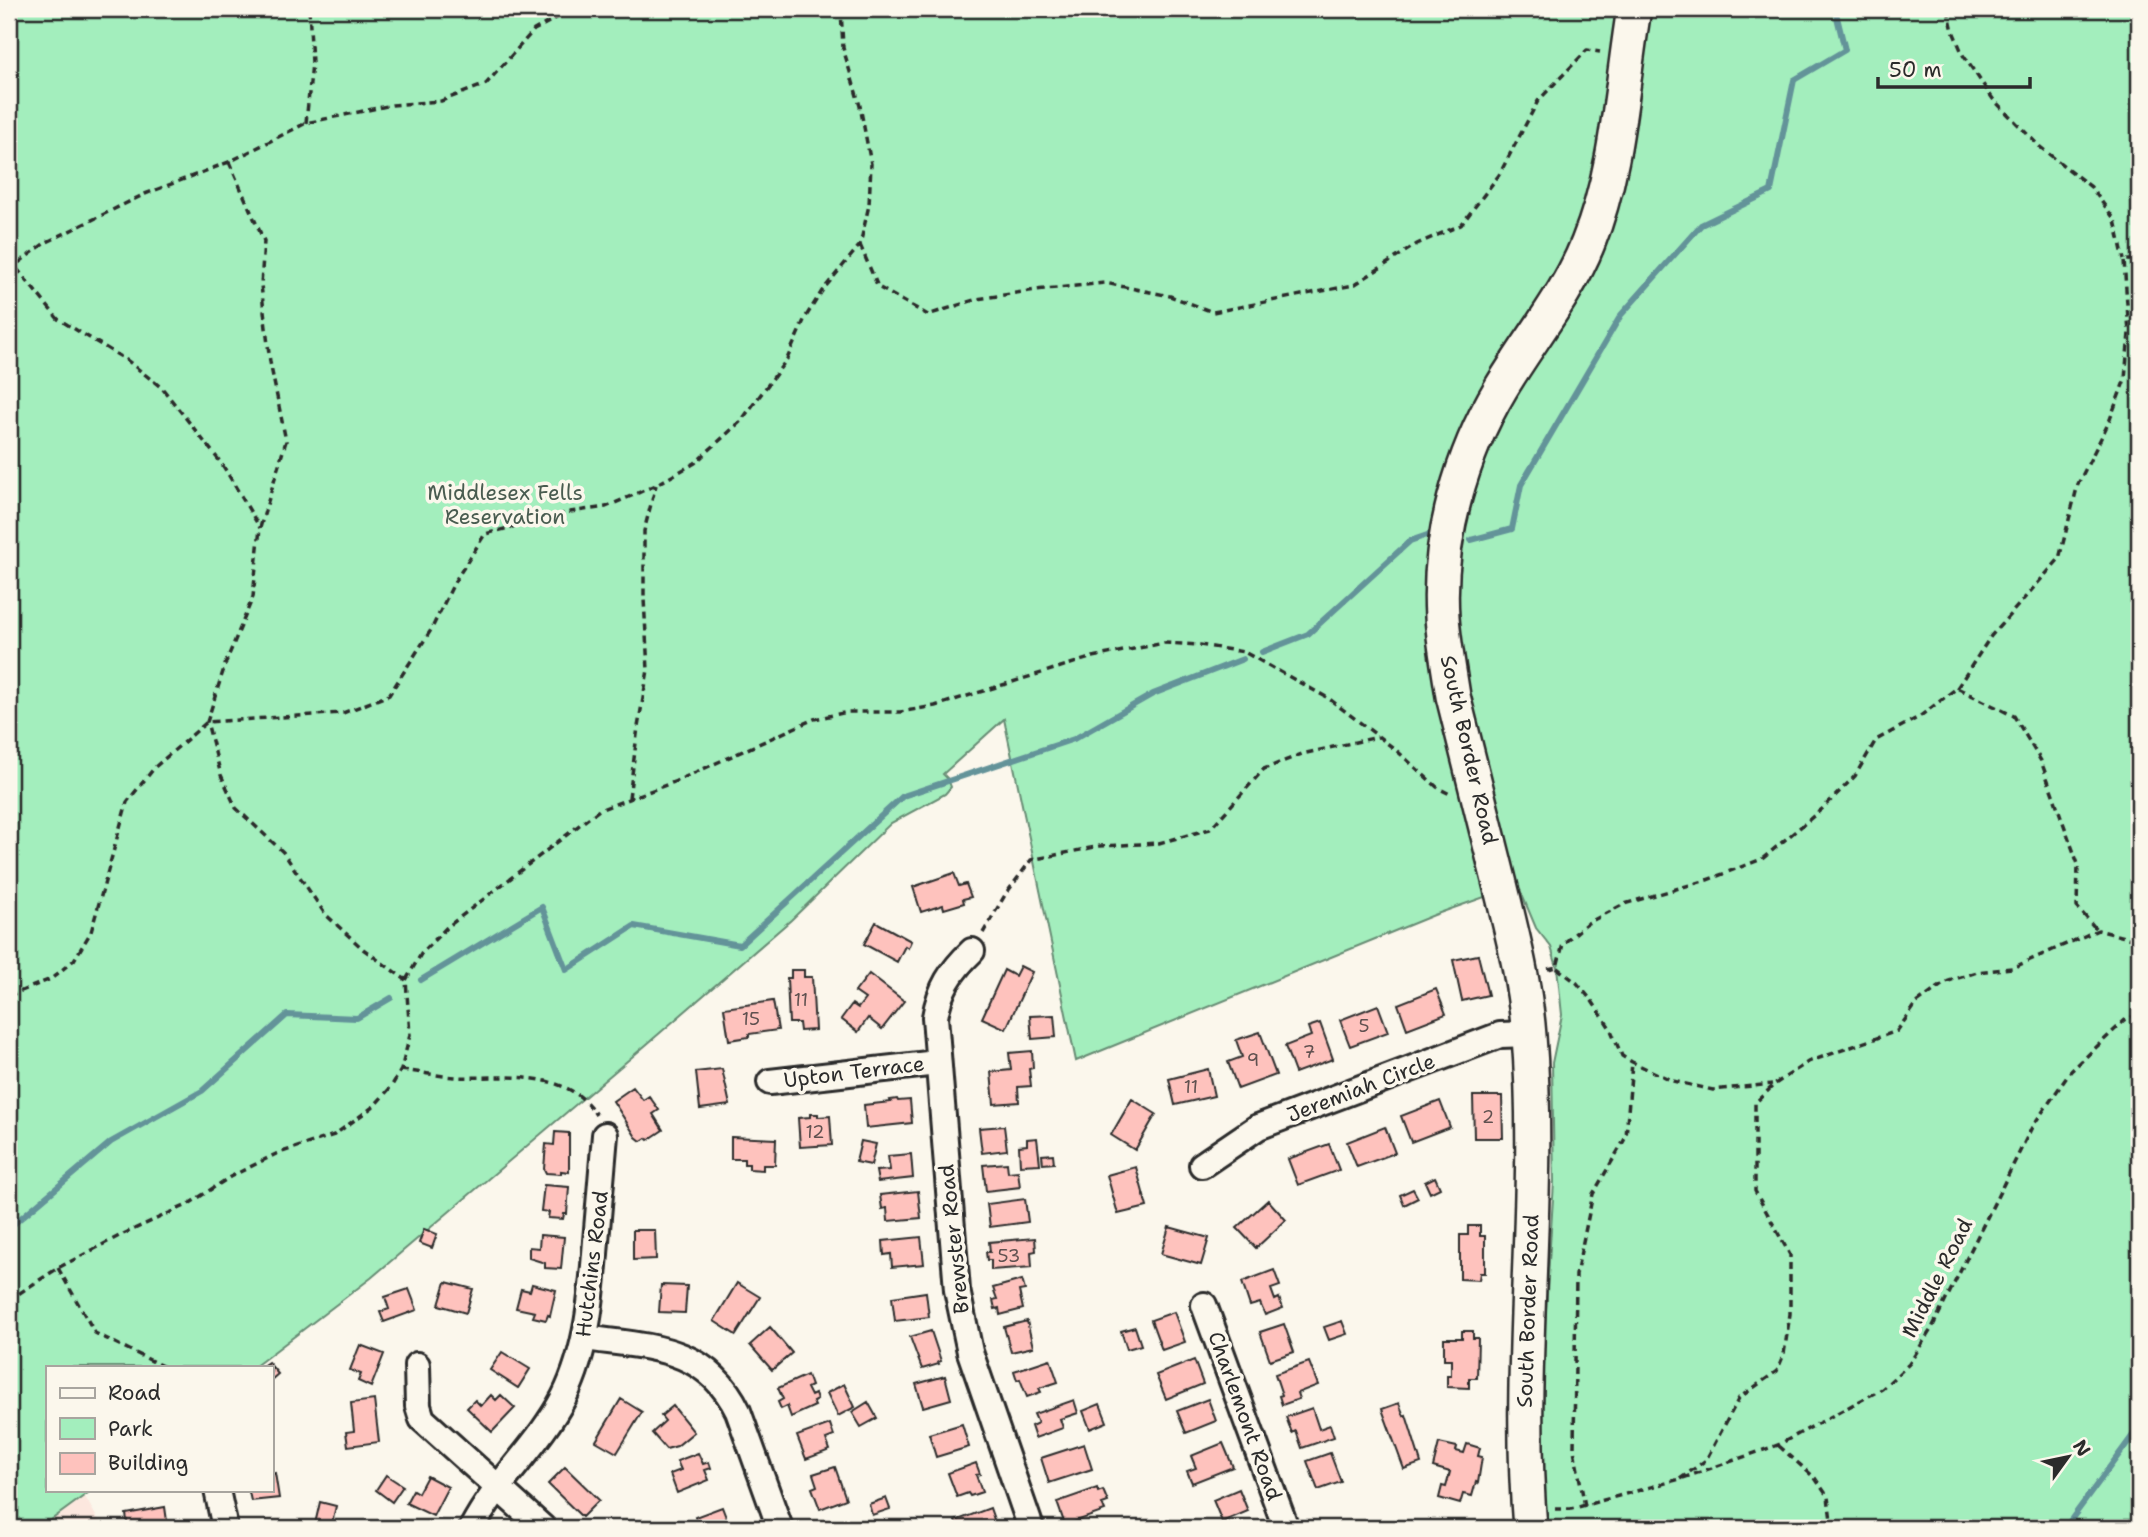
<svg xmlns="http://www.w3.org/2000/svg" width="2148" height="1537" viewBox="0 0 2148 1537" font-family="'Shantell Sans',sans-serif">
	<style>
		.built { fill: #fce7de }
		.green { fill: #a3eebd; stroke: #678c74; stroke-width: 2 }
		.lines { fill: none; stroke-linecap: round; stroke-linejoin: round }
		.stream { stroke: #639399; stroke-width: 6 }
		.building { fill: #fec2bd; stroke: #2b2b2b; stroke-width: 2 }
		.street-casing { stroke: #2b2b2b; stroke-width: 30 }
		.secondary-casing { stroke: #2b2b2b; stroke-width: 38 }
		.path { stroke: #2b2b2b; stroke-width: 3.5; stroke-dasharray: 7 5; stroke-linecap: butt }
		.street { stroke: #fbf7ec; stroke-width: 24 }
		.secondary { stroke: #fbf7ec; stroke-width: 33 }
		.labels { text-anchor: middle; stroke-width: 7; stroke-linejoin: round; paint-order: stroke }
		.number-label { font-size: 18px; fill: #605150 }
		.park-label { font-size: 21px; fill: #495c50; stroke: #fbf7ec }
		.street-label { font-size: 21px; fill: #2b2b2b; stroke: #fbf7ec }
	</style>
	<rect width="100%" height="100%" fill="#fbf7ec"/>
	<filter id="ink" filterUnits="userSpaceOnUse"><feTurbulence type="fractalNoise" baseFrequency=".0143" numOctaves="2"/><feDisplacementMap in="SourceGraphic" scale="14" xChannelSelector="R" yChannelSelector="G"/><feConvolveMatrix kernelMatrix="1 2 1 2 8 2 1 2 1" color-interpolation-filters="sRGB"/></filter>
	<g filter="url(#ink)">
		<path class="built" d="M84 1495 103 1528H40Z"/>
		<path class="green" d="M9 9H2139V1528H1542V1373L1554 1182 1552 1063 1562 1015 1557 967 1551 947 1536 928 1518 885 1434 915 1076 1061 1004 719 943 774 948 779 951 787 945 794 891 823 791 920 646 1045 371 1278 254 1367H47V1490H92L40 1528H9Z"/>
		<g class="lines">
			<path class="stream" d="M1471 540 1512 529 1521 485 1621 315 1701 225 1771 191 1794 80 1845 50 1835 9
				M1262 652 1308 634 1410 541 1433 533
				M421 980 542 907 566 970 634 926 740 945 903 796 1074 739 1153 694 1243 659
				M9 1228 111 1142 202 1091 287 1015 357 1018 391 998
				M2065 1528 2139 1427"/>
		</g>
		<path class="building" d="M954 873 959 886 966 884 971 897 963 899 964 903 944 909 943 905 921 912 913 887Z
			M876 922 911 941 908 948 905 946 897 962 864 944Z
			M1478 955 1488 995 1462 1001 1453 960Z
			M1020 966 1032 972 1006 1029 982 1018 1004 970 1015 976Z
			M791 970H804V977H812L815 1030 800 1031 799 1023H789L787 978H791Z
			M869 974 904 1001 882 1029 868 1018 858 1032 841 1019 852 1004 858 1008 865 999 855 992Z
			M1436 989 1446 1014 1407 1029 1398 1004Z
			M773 1001 778 1030 749 1034V1037L729 1040 724 1008Z
			M1378 1005 1388 1032 1350 1046 1340 1020Z
			M1054 1015 1056 1037 1032 1039 1030 1016Z
			M1320 1023 1333 1059 1295 1073 1285 1046 1311 1036 1308 1027Z
			M1260 1032 1276 1075 1238 1089 1228 1062 1242 1057 1236 1040Z
			M1032 1051 1033 1068 1029 1069 1031 1086 1018 1087 1019 1102 994 1104 991 1072 1011 1070 1009 1053Z
			M722 1069 730 1105 700 1109 696 1072Z
			M1208 1069 1214 1096 1175 1105 1169 1079Z
			M633 1087 643 1100 649 1096 659 1110 653 1114 663 1130 648 1140 646 1138 641 1141 636 1137 613 1101Z
			M1473 1096H1502L1503 1138H1474Z
			M897 1099 898 1101 910 1100 912 1123 866 1128 864 1105 891 1102 890 1100Z
			M1132 1099 1156 1114 1135 1150 1111 1135Z
			M1440 1101 1450 1127 1411 1142 1401 1116Z
			M810 1114H818V1117L830 1116 832 1145 800 1147 798 1118 810 1117Z
			M1004 1126 1007 1150 982 1153 979 1128Z
			M1385 1127 1395 1153 1357 1167 1347 1142Z
			M555 1132 569 1133V1172L561 1171V1174L546 1173 544 1169 546 1144 554 1145Z
			M731 1137 776 1139 775 1165H763V1170L749 1169V1164H744V1159H731Z
			M1037 1138 1040 1164 1020 1165 1019 1146 1027 1145V1139Z
			M861 1141 876 1144 871 1165 856 1162Z
			M1329 1144 1339 1170 1298 1185 1288 1159Z
			M911 1154 913 1178 878 1182 876 1171 890 1170 888 1156Z
			M1053 1154 1054 1163 1043 1164 1042 1155Z
			M1007 1163 1008 1172 1018 1171 1020 1187 986 1191 983 1165Z
			M1136 1167 1147 1207 1118 1214 1107 1175Z
			M1435 1177 1440 1188 1430 1193 1425 1182Z
			M544 1185 569 1187 567 1214H564L563 1219 548 1218 549 1212 541 1211Z
			M1413 1189 1418 1198 1404 1205 1400 1195Z
			M918 1191 921 1218 888 1221 887 1208 882 1209 880 1195Z
			M1025 1199 1028 1222 990 1227 987 1204Z
			M1268 1200 1286 1220 1256 1248 1237 1228Z
			M1468 1226H1480V1236H1485V1273H1480L1479 1280 1460 1279V1235H1468Z
			M1169 1227 1209 1238 1201 1265 1161 1254Z
			M424 1229 437 1234 432 1248 419 1243Z
			M633 1230H655L656 1259 633 1260Z
			M540 1235 564 1237 561 1269 545 1268V1263L529 1258V1247L539 1248Z
			M921 1237 924 1264 892 1267 891 1254 884 1255 883 1241Z
			M1035 1238 1036 1251 1031 1252 1032 1267 991 1270V1260H987L986 1252H990L989 1242Z
			M1274 1270 1280 1286 1271 1289 1275 1300 1279 1298 1283 1308 1265 1315 1260 1303 1250 1306 1242 1282Z
			M1022 1280 1025 1290 1019 1291 1023 1309 1000 1315 999 1308 995 1309 993 1300 997 1299 993 1288Z
			M446 1282 473 1289 466 1313 439 1305Z
			M737 1283 760 1297 736 1335 714 1321Z
			M532 1284 556 1290 550 1316 548 1315 546 1320 533 1317 535 1312 516 1308 521 1289 530 1291Z
			M661 1285 687 1286 685 1313 659 1312Z
			M409 1289 417 1310 384 1322 380 1312 389 1309 385 1297Z
			M926 1292 929 1317 895 1321 892 1297Z
			M1174 1312 1185 1342 1162 1350 1151 1320Z
			M1027 1321 1033 1347 1011 1352 1004 1327Z
			M1342 1321 1347 1334 1329 1340 1324 1327Z
			M1284 1324 1294 1352 1270 1360 1260 1332Z
			M770 1327 792 1353 772 1370 750 1345Z
			M1135 1327 1141 1345 1127 1349 1121 1331Z
			M931 1331 941 1361 938 1362 939 1364 922 1369 910 1337Z
			M1462 1331H1473V1338H1478L1477 1378H1469V1388L1447 1387V1375H1451V1359H1444V1338H1462Z
			M360 1345 384 1354 371 1387 358 1381 361 1374 350 1370Z
			M502 1352 530 1369 518 1388 490 1370Z
			M1050 1359 1058 1382 1039 1388 1041 1392 1027 1397 1020 1379 1017 1380 1014 1371Z
			M1194 1360 1203 1384 1166 1399 1156 1375Z
			M268 1362 278 1374 271 1380V1367H261Z
			M1309 1362 1318 1385 1297 1393 1299 1399 1282 1405 1279 1396 1282 1395 1275 1374Z
			M807 1375 811 1386 807 1388 811 1396 815 1394 817 1400 813 1402 815 1406 791 1417 787 1406 781 1409 778 1402 783 1399 778 1388Z
			M945 1376 951 1399 923 1407 916 1384Z
			M844 1384 855 1407 838 1416 827 1393Z
			M491 1395 496 1400 501 1395 515 1408 492 1432 467 1408 475 1400 481 1406Z
			M621 1399 642 1412 617 1453 596 1441Z
			M1208 1399 1216 1421 1186 1433 1177 1411Z
			M374 1400 379 1442 348 1446 346 1432 354 1431 351 1403Z
			M1074 1400 1078 1413 1060 1419 1063 1428 1035 1438 1031 1426 1038 1423 1034 1414Z
			M868 1402 877 1418 861 1427 852 1412Z
			M1399 1403 1404 1416 1406 1415 1421 1463 1404 1469 1382 1409Z
			M1100 1404 1107 1422 1090 1429 1083 1411Z
			M673 1406 694 1432 677 1446 666 1449 652 1433 665 1421 661 1416Z
			M1312 1408 1319 1429 1330 1425 1334 1437 1302 1448 1296 1431 1292 1433 1286 1417Z
			M830 1424 834 1436 826 1439 830 1450 806 1459 797 1436Z
			M962 1424 969 1447 936 1457 929 1434Z
			M1223 1443 1233 1467 1192 1483 1187 1471 1196 1468 1191 1456Z
			M1439 1443 1457 1447 1456 1451 1464 1453 1467 1444 1480 1448 1478 1456 1482 1457 1478 1483 1476 1482 1472 1496 1463 1494 1460 1504 1439 1498 1442 1486 1446 1487 1450 1472 1433 1467Z
			M1084 1444 1092 1469 1049 1483 1041 1458Z
			M698 1453 703 1464 709 1462 711 1468 705 1470 709 1480 677 1493 670 1474 681 1470 677 1461Z
			M1330 1453 1341 1482 1318 1490 1307 1461Z
			M976 1463 980 1474 976 1475 982 1492 970 1496 968 1493 957 1497 948 1473Z
			M565 1467 599 1500 582 1517 548 1484Z
			M835 1467 846 1499 820 1509 812 1488 817 1486 813 1474Z
			M275 1473 279 1498 251 1501 249 1492 252 1490H271V1474Z
			M386 1475 403 1486 392 1502 376 1490Z
			M427 1476 448 1487 433 1516 406 1503 413 1490 418 1493Z
			M1097 1488 1098 1492 1103 1490 1108 1502 1102 1504 1105 1511 1065 1525 1057 1502Z
			M1239 1489 1248 1511 1222 1522 1213 1500Z
			M886 1498 890 1509 872 1515 869 1504Z
			M320 1502 336 1506 331 1528 315 1524Z
			M165 1507 168 1528H128L126 1514Z
			M722 1507 730 1528H688L698 1525 695 1517Z
			M990 1508 997 1528H958L955 1521Z
			M856 1521 858 1528H835Z"/>
		<g class="lines">
			<defs>
				<path id="street" d="M972 951C951 971 940 988 935 1017L957 1290 970 1352 1031 1528
					M770 1082 937 1063
					M1202 1165 1258 1127 1500 1035 1529 1034
					M1204 1305 1286 1528
					M585 1338C648 1347 706 1345 738 1411L780 1528
					M417 1365 418 1406 422 1419 543 1528
					M217 1490 225 1528
					M472 1528C497 1480 539 1445 564 1397 588 1349 592 1294 596 1241 599 1206 602 1170 605 1135"/>
				<path id="secondary" d="M1530 1528C1516 1364 1542 1200 1529 1036 1525 981 1511 929 1498 876 1483 816 1468 756 1453 696 1449 670 1444 643 1442 617 1437 539 1461 455 1501 388 1529 341 1568 294 1588 243 1618 169 1621 87 1634 9"/>
			</defs>
			<use href="#street" class="street-casing"/>
			<use href="#secondary" class="secondary-casing"/>
			<path class="path" d="M1948 9 1953 31 1963 55 1993 99 2040 147 2091 187 2115 220 2124 260
				M306 123 312 63 309 9
				M229 162 264 241 261 285 270 362 286 441 260 528 253 597 226 662 207 722 221 775 236 808 283 852 325 914 363 949 406 980
				M860 245 878 287 928 315 977 299 1036 290 1105 283 1170 296 1213 312 1354 285 1417 244 1461 225 1499 175 1538 101 1587 50 1600 52
				M9 259 58 319 128 361 162 388 222 464 260 528
				M9 270 45 243 145 194 229 162 306 123 392 105 441 101 486 84 534 30 573 9
				M1957 688 1991 636 2059 559 2078 484 2109 422 2125 379 2129 333 2124 260H2139
				M629 798 638 727 648 670 644 599V531L656 485
				M983 933 1005 895 1031 860 1100 846 1159 843 1210 829 1264 769 1302 754 1378 737
				M1557 968 1577 983 1592 1001 1610 1028 1622 1056 1632 1062 1673 1081 1713 1090 1772 1084
				M1548 969 1557 967 1563 944 1586 924 1624 904 1707 880 1762 859 1822 809 1855 776 1876 740 1919 717 1957 688 2014 716 2041 761 2078 864 2077 907 2097 930
				M9 996 51 979 74 960 91 932 127 802 155 767 207 722 343 713 389 695 431 630 455 581 485 534 570 512 606 507 656 485 695 463 741 421 787 359 805 318 822 291 860 245 869 205 871 164 860 106 843 48 841 9
				M401 1070C419 1072 438 1076 456 1077 503 1079 567 1067 596 1115
				M58 1268 95 1333 164 1367
				M9 1300 58 1268 121 1235 187 1205 230 1177 276 1154 334 1135 374 1106 391 1087 401 1070 410 1035 406 980 421 954 446 928 599 810 674 782 814 719 848 712H900L935 706 1093 657 1164 643 1200 645 1244 652 1328 698 1396 750 1438 788 1450 794
				M1779 1446 1815 1478 1828 1497 1832 1528
				M1680 1479 1706 1460 1739 1398 1777 1371 1784 1354 1790 1314V1255L1755 1191V1103L1775 1084 1808 1062 1897 1031 1917 1003 1946 982 1977 972 2012 968 2098 930 2139 941
				M1585 1506 1574 1450 1576 1275 1593 1194 1626 1137 1632 1062
				M1555 1509H1571L1680 1479 1778 1445 1882 1389 1909 1364 1932 1328 2032 1127 2071 1071 2125 1020 2139 1014"/>
			<use href="#street" class="street"/>
			<use href="#secondary" class="secondary"/>
		</g>
	</g>
	<g class="labels">
		<g class="number-label">
			<text x="801" y="1006">11</text>
			<text x="751" y="1025">15</text>
			<text x="1364" y="1032">5</text>
			<text x="1309" y="1058">7</text>
			<text x="1253" y="1066">9</text>
			<text x="1191" y="1093">11</text>
			<text x="1488" y="1123">2</text>
			<text x="815" y="1138">12</text>
			<text x="1009" y="1262">53</text>
		</g>
		<g class="park-label">
			<text x="505" y="500">Middlesex Fells<tspan x="505" dy="24">Reservation</tspan></text>
		</g>
		<g class="street-label">
			<text transform="translate(1469 750) rotate(77)" y="7">South Border Road</text>
			<text transform="translate(854 1072) rotate(-7)" y="7">Upton Terrace</text>
			<text transform="translate(1361 1088) rotate(-21)" y="7">Jeremiah Circle</text>
			<text transform="translate(954 1239) rotate(-96)" y="7">Brewster Road</text>
			<text transform="translate(592 1264) rotate(-83)" y="7">Hutchins Road</text>
			<text transform="translate(1937 1278) rotate(-63)" y="7">Middle Road</text>
			<text transform="translate(1528 1311) rotate(-88)" y="7">South Border Road</text>
			<text transform="translate(1245 1416) rotate(70)" y="7">Charlemont Road</text>
		</g>
	</g>
	<rect width="2148" height="1537" fill="none" stroke="#fbf7ec" stroke-width="35"/>
	<rect x="18" y="18" width="2113" height="1502" fill="none" stroke="#2b2b2b" stroke-width="2.5" filter="url(#ink)"/>
	<rect x="46" y="1366" width="228" height="126" fill="#fbf7ec" stroke="#a8a59f" stroke-width="2"/>
	<rect x="60" y="1388" width="35" height="10" fill="#fbf7ec" stroke="#a8a59f" stroke-width="2"/>
	<text x="108" y="1400" font-size="21" fill="#2b2b2b">Road</text>
	<rect x="60" y="1418" width="35" height="21" fill="#a3eebd" stroke="#a8a59f" stroke-width="2"/>
	<text x="108" y="1436" font-size="21" fill="#2b2b2b">Park</text>
	<rect x="60" y="1453" width="35" height="21" fill="#fec2bd" stroke="#a8a59f" stroke-width="2"/>
	<text x="108" y="1470" font-size="21" fill="#2b2b2b">Building</text>
	<g transform="translate(2068 1457) rotate(57)" stroke="#fbf7ec" stroke-width="5" paint-order="stroke">
	<path d="M0-5L12 26L0 18L-12 26Z" fill="#2b2b2b"/>
	<text y="-10" font-size="19" font-weight="bold" text-anchor="middle" fill="#2b2b2b">N</text>
	</g>
	<path d="M1878 77v10h152v-10" fill="none" stroke="#2b2b2b" stroke-width="3.5"/>
	<text x="1889" y="77" font-size="21" fill="#2b2b2b" stroke="#fbf7ec" stroke-width="5" paint-order="stroke">50 m</text>
</svg>
